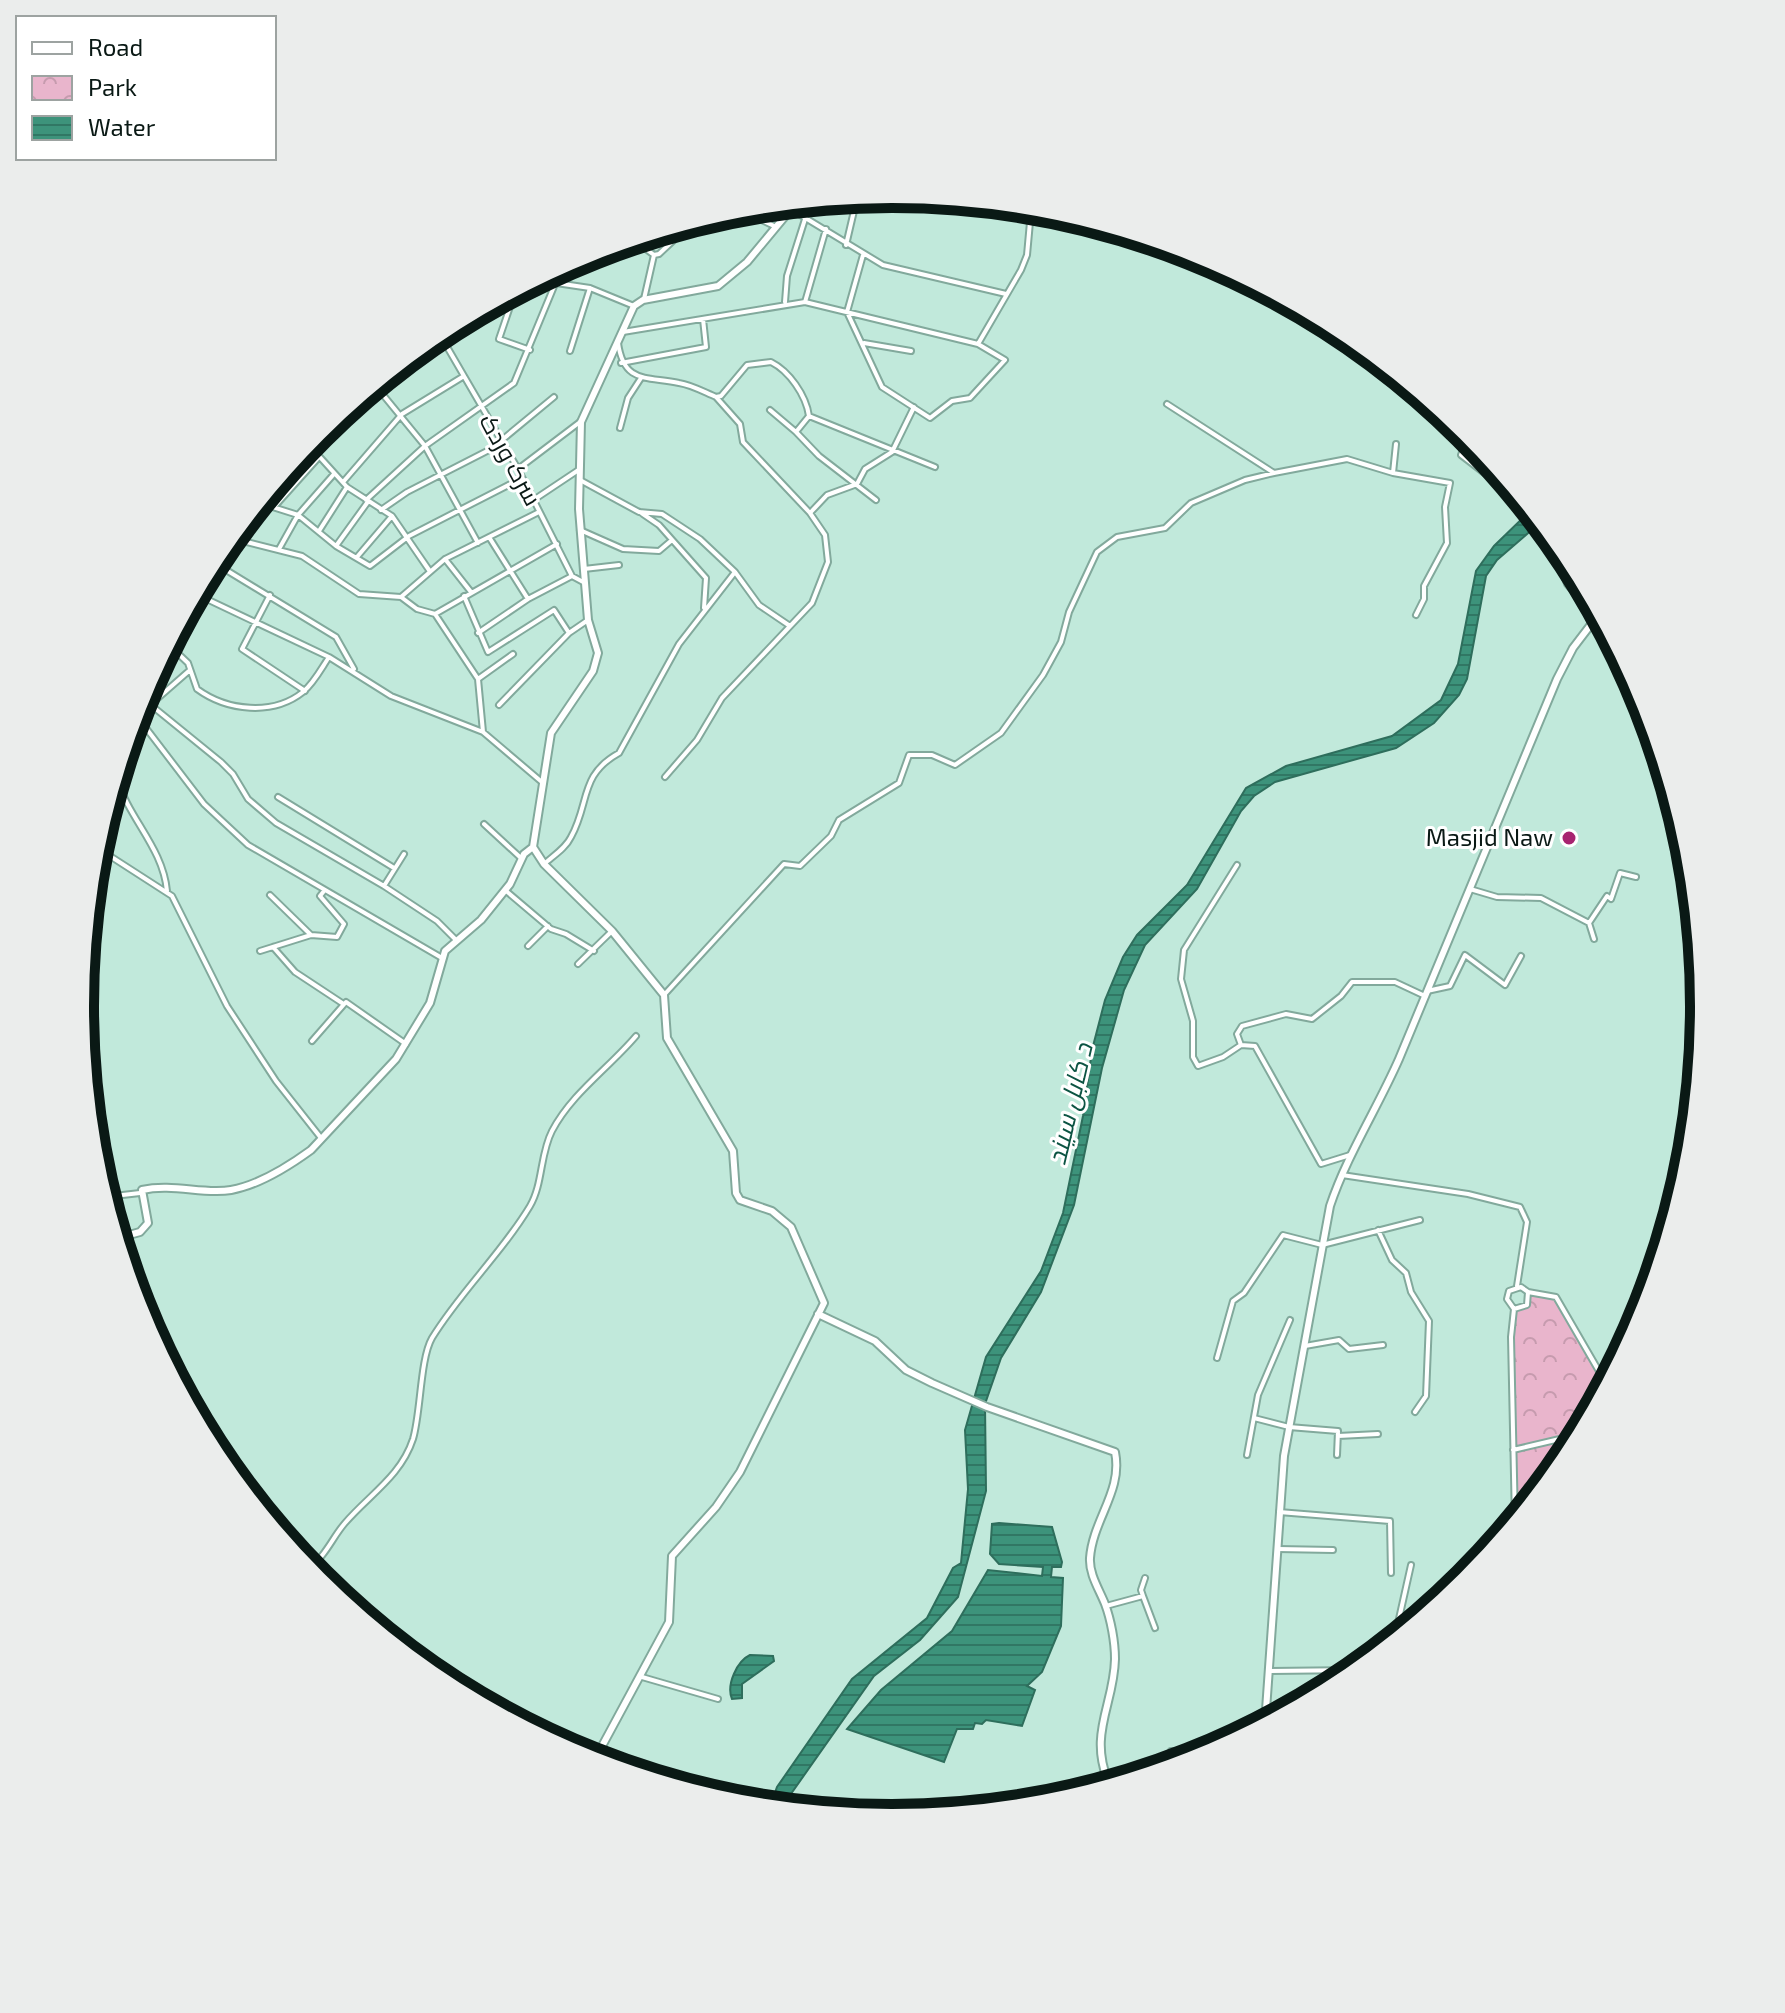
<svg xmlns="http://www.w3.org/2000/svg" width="1785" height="2013" viewBox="0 0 1785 2013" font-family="'Exo 2',Cairo,sans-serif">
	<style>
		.park { fill: url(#park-crowns) }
		.water { fill: url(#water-rules); stroke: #2e6e5c; stroke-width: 2 }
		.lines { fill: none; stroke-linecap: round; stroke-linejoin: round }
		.street-casing { stroke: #82a99c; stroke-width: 8 }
		.secondary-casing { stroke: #82a99c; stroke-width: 10 }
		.street { stroke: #fff; stroke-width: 4 }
		.secondary { stroke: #fff; stroke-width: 6 }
		.poi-dot { fill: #a72470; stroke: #fff; stroke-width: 3 }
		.labels { text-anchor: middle; stroke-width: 6; stroke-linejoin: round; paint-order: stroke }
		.street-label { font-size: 24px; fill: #0a1915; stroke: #fff }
		.poi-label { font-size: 24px; fill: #0a1915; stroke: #fff; text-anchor: end }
		.water-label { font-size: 26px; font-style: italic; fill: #0c5443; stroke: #fff }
		.rim { fill: none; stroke: #0a1915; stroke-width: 10 }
	</style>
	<defs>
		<pattern id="park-crowns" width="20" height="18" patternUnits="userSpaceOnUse" patternTransform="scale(2)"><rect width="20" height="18" fill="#e9b5cc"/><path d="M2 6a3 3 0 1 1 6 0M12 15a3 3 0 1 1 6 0" fill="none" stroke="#c69bae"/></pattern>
		<pattern id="water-rules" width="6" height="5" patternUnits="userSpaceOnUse" patternTransform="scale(2)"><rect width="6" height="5" fill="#3d937b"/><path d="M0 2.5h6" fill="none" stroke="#317764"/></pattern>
	</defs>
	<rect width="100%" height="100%" fill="#c1e9db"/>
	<path class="park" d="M1528 1292 1556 1297 1607 1385 1568 1458 1515 1522 1511 1337 1514 1309 1529 1301Z"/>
	<path class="water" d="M1531 510 1541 522 1497 560 1486 576 1467 679 1459 695 1434 723 1396 748 1275 782 1254 796 1241 811 1197 889 1145 945 1124 990 1102 1068 1074 1205 1041 1292 1001 1358 985 1404 986 1491 958 1597 920 1640 874 1676 781 1808 770 1807 777 1787 852 1679 927 1618 953 1568 961 1563 968 1489 965 1430 986 1357 1041 1271 1063 1213 1083 1116 1092 1050 1105 1000 1123 957 1137 935 1187 885 1246 788 1286 766 1392 736 1441 700 1458 664 1476 571 1494 546Z
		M999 1523 1052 1527 1062 1562 1061 1567H1052L1051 1577 1063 1578 1061 1626 1042 1672 1027 1686 1035 1690 1022 1726 986 1720 982 1724 975 1723 973 1729H957L944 1762 847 1729 881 1690 952 1631 988 1570 1042 1576 1043 1567 999 1564 990 1554 992 1524Z
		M750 1655 773 1656 774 1661 742 1684V1698L732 1699C726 1685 737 1661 750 1655Z"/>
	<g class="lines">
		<defs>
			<path id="street" d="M784 205 883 265 1006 294
				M739 209 774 226
				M634 240 654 255 659 254 693 222
				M846 245 857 198
				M536 280 590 288 634 306
				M515 292 499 339 530 350
				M644 299 654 255
				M785 302 787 276 806 216
				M805 302 826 229
				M468 324 472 314
				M623 332 805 302 978 344 1005 360 970 398 952 401 930 418 882 387 847 312 863 255
				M439 333 518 469 572 576 585 583
				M618 343C624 384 646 376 679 383 692 385 704 392 716 397L721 396 747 365 771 362C789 371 806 395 809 416L796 432 770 410
				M864 343 911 351
				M978 344 1021 270 1027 255 1030 222 1018 206
				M570 351 590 288
				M621 363 706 347 703 319
				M375 385 425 446 478 543
				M1167 404 1274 473 1347 459 1393 473 1450 483 1445 507 1447 543 1424 586V599L1416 615
				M809 416 935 467
				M620 428 628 398 641 378
				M796 432 819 456 876 500
				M1469 434 1461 455 1531 509
				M308 444 347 487 392 516 429 570
				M317 451 377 388 444 341
				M518 469 580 422
				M1393 473 1396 444
				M580 480 639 512 662 514 700 539 735 572 759 605 790 626
				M344 481 402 414 464 376
				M366 500 425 446 514 383 555 284
				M532 501 580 469
				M260 503 298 515 336 546 370 566 409 536 522 478
				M275 506 319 457
				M381 510 407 492 491 449 554 397
				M640 512 659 525 706 578 704 608
				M810 513 827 495 857 484 865 469 892 452 914 407
				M580 530 623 549 659 551 672 540
				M1548 530 1567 584 1596 617
				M319 531 347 487
				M489 537 528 599
				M231 538 302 556 359 594 401 597 417 609 435 614 478 679 483 732 543 783
				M336 546 367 503
				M279 549 298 515 334 474
				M357 557 392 516
				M445 559 471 592
				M213 562 336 637 354 669
				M584 569 619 565
				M196 594 329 657 391 696 483 732
				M270 595 242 649 305 691
				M464 596 488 652 554 610 569 633
				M401 597 445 559 539 512
				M435 614 557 544
				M478 633 528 599 572 576
				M169 645 188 663 197 689C227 711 273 716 303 692 314 683 321 669 329 657
				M478 679 513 654
				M141 697 221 762 233 774 248 799 276 823 384 886 437 921 455 939
				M150 705 190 670
				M499 705 569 633 588 620
				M136 715 204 804 248 845 442 958
				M665 777 697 740 722 698 812 603 828 562 825 535 810 513 743 442 740 424 716 397
				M117 779C129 819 163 848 167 891
				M278 797 394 868
				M484 824 522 859
				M96 847 172 896 227 1006 276 1081 321 1138
				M544 864C553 856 566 848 571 837 590 803 579 775 619 753L679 644 735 572
				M1237 865 1184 950 1181 979 1193 1021V1057L1198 1066 1223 1057 1241 1045 1255 1046 1321 1164 1350 1155
				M384 886 404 854
				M1470 889 1497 897 1541 898 1589 923 1594 939
				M505 890 551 929 566 934 594 951
				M270 895 311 935
				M1589 923 1607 896 1611 899 1620 873 1636 877
				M528 946 548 926
				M273 947 295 972 342 1003
				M260 951 311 935 337 937 344 924 320 896 324 891
				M578 964 612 931
				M1427 991 1450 986 1465 955 1505 985 1521 956
				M664 995 784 864 800 866 831 836 839 820 899 783 909 755H932L955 765 1001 733 1043 675 1061 642 1069 612 1097 552 1117 537 1165 528 1191 503 1245 480 1274 473
				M312 1041 346 1002 406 1044
				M1241 1045 1237 1034 1242 1026 1286 1014 1312 1019 1341 996 1352 982H1395L1425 996
				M1342 1175 1468 1194 1520 1207 1527 1222 1517 1286
				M105 1197 140 1193
				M1378 1230 1392 1260 1406 1273 1411 1292 1429 1321 1426 1396 1415 1412
				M1514 1309 1527 1305 1528 1292
				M1305 1346 1339 1340 1349 1349 1383 1345
				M1217 1358 1233 1301 1244 1293 1283 1235 1322 1245 1420 1220
				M1254 1418 1289 1427 1338 1431 1337 1455
				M1338 1436 1378 1434
				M1513 1450 1581 1434
				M1247 1455 1258 1395 1290 1320
				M1279 1512 1390 1521 1391 1573
				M1515 1522 1511 1337 1514 1309 1507 1299 1509 1291 1521 1287 1528 1292 1556 1297 1607 1385
				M1278 1549 1333 1550
				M308 1569C326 1556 332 1538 345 1523 369 1495 401 1476 413 1439 421 1412 420 1359 432 1338 460 1292 502 1253 530 1206 543 1184 540 1154 552 1131 572 1093 609 1068 636 1036
				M1143 1596 1141 1590 1145 1578
				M1106 1606 1143 1596 1155 1628
				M1394 1641 1411 1565
				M1269 1671 1358 1670
				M642 1677 718 1699
				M1171 1751H1200
				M1199 1758 1200 1742"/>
			<path id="secondary" d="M883 195 986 211 1007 205
				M533 847 544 864 612 931 664 995 667 1038 733 1151 736 1193 740 1200 772 1211 791 1227 824 1303 740 1472 716 1507 672 1556 669 1622 594 1761
				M118 1238 140 1232 148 1223 142 1190C173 1183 204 1195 231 1190 259 1185 289 1166 311 1150L396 1059 430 1003 445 951 481 920 510 884 524 854 533 847 551 733 593 671 598 653 588 620 579 509 581 422 634 306 643 300 718 286 747 262 796 203
				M818 1314 875 1341 906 1370 932 1383 987 1407 1115 1452C1123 1491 1093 1519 1090 1558 1089 1574 1099 1589 1105 1604 1111 1620 1115 1642 1115 1659 1114 1706 1087 1734 1110 1786
				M1265 1724 1284 1456 1330 1206C1347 1155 1377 1109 1399 1059L1557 679 1573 648 1599 614"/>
		</defs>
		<use href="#street" class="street-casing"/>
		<use href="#secondary" class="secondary-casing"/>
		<use href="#street" class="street"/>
		<use href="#secondary" class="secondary"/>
	</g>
	<circle class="poi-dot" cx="1569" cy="838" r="8"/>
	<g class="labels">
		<g class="street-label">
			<text transform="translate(510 460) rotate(61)" y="8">سرک وردک</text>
		</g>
		<g class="poi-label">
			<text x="1553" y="846">Masjid Naw</text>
		</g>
		<g class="water-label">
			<text transform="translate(1070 1104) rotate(-77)" y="9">د کابل سيند</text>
		</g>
	</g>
	<path d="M0 0H1785V2013H0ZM94 1006a798 798 0 1 1 1596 0a798 798 0 1 1-1596 0Z" fill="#ebedec" fill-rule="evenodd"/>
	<path class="rim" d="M94 1006a798 798 0 1 1 1596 0a798 798 0 1 1-1596 0Z"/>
	<rect x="16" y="16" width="260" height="144" fill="#ffffff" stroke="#9da3a1" stroke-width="2"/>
	<rect x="32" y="42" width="40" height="12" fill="#ffffff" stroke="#9da3a1" stroke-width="2"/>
	<text x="88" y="56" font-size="24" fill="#0a1915">Road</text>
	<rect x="32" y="76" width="40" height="24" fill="url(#park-crowns)" stroke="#9da3a1" stroke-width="2"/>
	<text x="88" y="96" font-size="24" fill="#0a1915">Park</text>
	<rect x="32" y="116" width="40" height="24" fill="url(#water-rules)" stroke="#9da3a1" stroke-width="2"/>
	<text x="88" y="136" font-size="24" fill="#0a1915">Water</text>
</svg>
